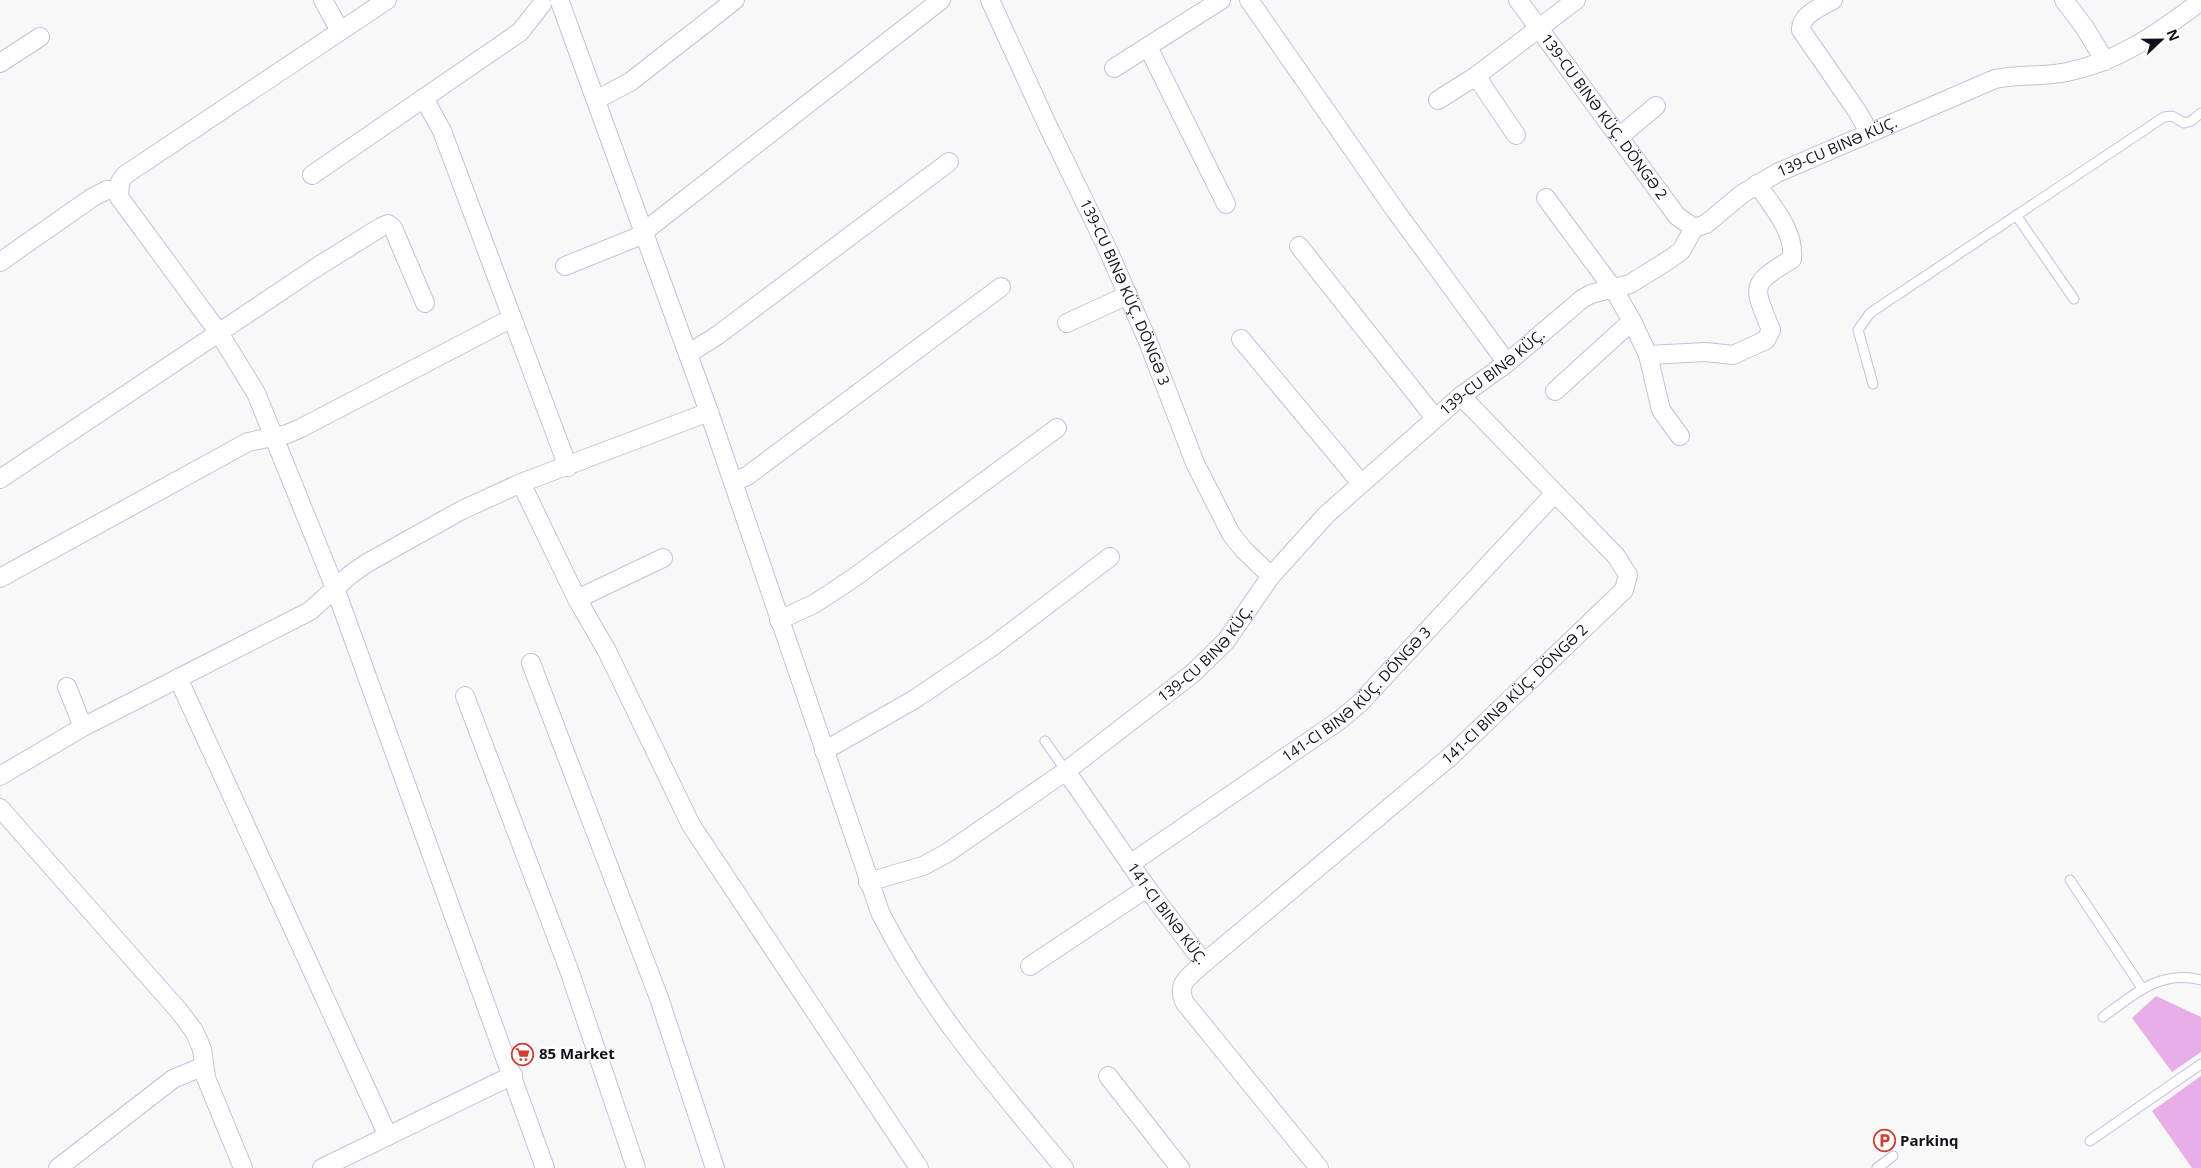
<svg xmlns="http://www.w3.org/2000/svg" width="2201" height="1168" viewBox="0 0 2201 1168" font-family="'Open Sans',sans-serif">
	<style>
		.green { fill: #e7aee7 }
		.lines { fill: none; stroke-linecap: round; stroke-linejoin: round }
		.service-casing { stroke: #c0c1e4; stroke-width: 11 }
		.minor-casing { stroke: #c0c1e4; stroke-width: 20 }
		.service { stroke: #fff; stroke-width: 9 }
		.minor { stroke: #fff; stroke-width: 18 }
		.labels { text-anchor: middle; stroke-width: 4; stroke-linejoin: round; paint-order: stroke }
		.street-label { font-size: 15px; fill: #10101c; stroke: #fff }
		.poi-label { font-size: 15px; font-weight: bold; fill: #10101c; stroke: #fff; text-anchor: start }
	</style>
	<rect width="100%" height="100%" fill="#f8f8f8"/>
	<path class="green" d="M2156 996 2201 1017V1052L2172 1072 2132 1018Z
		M2201 1076V1168H2192L2152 1111Z"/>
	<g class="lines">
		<defs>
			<path id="service" d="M2016 215 2074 299
				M1873 384 1858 330 1870 313 2164 117 2172 116 2184 123 2191 121 2201 113
				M1045 741 1066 771
				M2070 880 2142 988
				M2103 1017C2134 994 2161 969 2201 980
				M2090 1141 2201 1064
				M1877 1168 1893 1156"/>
			<g id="minor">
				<path d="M323 0 340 31"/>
				<path d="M387 0 125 175 120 182 119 197 219 333 256 393 335 588 545 1168"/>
				<path id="s1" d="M990 0 1046 122 1108 250 1149 344 1195 463 1231 534 1244 550 1271 576"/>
				<path d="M1249 0 1395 210 1507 363"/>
				<path id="s2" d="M1518 0 1677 216 1694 228"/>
				<path d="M1833 0C1821 7 1800 15 1801 30L1857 111 1869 132"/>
				<path d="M2064 0 2085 28 2105 61"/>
				<path d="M560 2 709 412 880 912C928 1008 996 1085 1064 1168"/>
				<path d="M1148 47 1226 204"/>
				<path d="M0 63 40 37"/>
				<path d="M1114 68 1221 0"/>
				<path d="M1476 76 1516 135"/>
				<path d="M424 98 442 131 568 467"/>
				<path d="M596 100 630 82 735 0"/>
				<path d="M1438 100 1476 76 1576 0"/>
				<path d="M1619 137 1656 106"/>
				<path d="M312 175 520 32 542 4"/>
				<path d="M1546 198 1614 290 1632 321 1648 355 1661 410 1680 436"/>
				<path id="s3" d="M1694 228 1706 224 1742 194 1777 173 1995 79C2018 74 2043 77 2067 72 2118 62 2160 32 2201 1"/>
				<path d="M1299 246 1435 418"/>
				<path d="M0 262 93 197 107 190H118"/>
				<path d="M565 266 637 237 941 0"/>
				<path d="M1067 323 1128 295"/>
				<path d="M1241 339 1361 483"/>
				<path d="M688 354 718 335 949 162"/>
				<path d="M1648 355 1706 352 1733 355 1766 340 1771 330C1753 285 1749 285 1792 259 1795 231 1772 206 1757 184"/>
				<path d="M1555 391 1632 321"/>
				<path d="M0 479 317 267 381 227 388 224 393 228 425 303"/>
				<path d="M733 482 747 476 1001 287"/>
				<path d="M521 483 577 599 607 651 691 825 919 1168"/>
				<path d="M0 578 248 442 287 434 301 428 512 318"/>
				<path d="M577 599 663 558"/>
				<path d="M779 620 814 604 852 579 1057 428"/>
				<path d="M531 663 659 998 715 1168"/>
				<path d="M178 678 388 1136"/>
				<path d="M67 687 83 727"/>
				<path d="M465 696 569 970 636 1168"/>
				<path d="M824 751 915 699 993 646 1110 557"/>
				<path id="s4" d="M1066 771 1147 888 1204 963C1190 976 1175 983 1185 1003L1319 1168"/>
				<path d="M0 776 83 727 310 611 350 575 367 563 462 510 521 483 709 412"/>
				<path d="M0 808 179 1011 194 1031 202 1049 206 1078 243 1168"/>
				<path id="s5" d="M1130 864 1340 720 1360 703 1555 493"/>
				<path id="s6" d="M868 882 923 866 947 853 1066 771 1192 674 1226 641 1271 576 1326 515 1461 396 1507 363 1582 299 1591 294 1630 284 1670 259 1681 251 1694 228"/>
				<path id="s7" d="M1204 963 1452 755 1624 590 1628 575 1616 556 1461 396"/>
				<path d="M1030 966 1147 888"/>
				<path d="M1108 1076 1180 1168"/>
				<path d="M58 1168 173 1079 204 1066"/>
				<path d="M322 1168 513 1075"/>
			</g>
		</defs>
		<use href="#service" class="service-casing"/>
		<use href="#minor" class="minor-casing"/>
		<use href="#service" class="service"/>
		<use href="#minor" class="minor"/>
	</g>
	<defs>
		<symbol id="supermarket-ring" viewBox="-11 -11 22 22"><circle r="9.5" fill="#fff" stroke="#cd3f33" stroke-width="1.5"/><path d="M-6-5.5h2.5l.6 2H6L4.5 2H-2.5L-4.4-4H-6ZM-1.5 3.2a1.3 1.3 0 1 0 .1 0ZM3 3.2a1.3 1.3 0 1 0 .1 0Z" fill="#cd3f33"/></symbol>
		<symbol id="parking-ring" viewBox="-11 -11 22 22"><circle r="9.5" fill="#fff" stroke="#cd3f33" stroke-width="1.5"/><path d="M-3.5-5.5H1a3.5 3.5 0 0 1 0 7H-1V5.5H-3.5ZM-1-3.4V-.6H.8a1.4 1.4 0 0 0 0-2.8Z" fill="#cd3f33"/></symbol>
	</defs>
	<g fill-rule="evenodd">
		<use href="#supermarket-ring" x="510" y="1042" width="25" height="25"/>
		<use href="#parking-ring" x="1872" y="1128" width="25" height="25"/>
	</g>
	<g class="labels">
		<g class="street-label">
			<text dy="5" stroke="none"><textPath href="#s2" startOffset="145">139-CU BINƏ KÜÇ. DÖNGƏ 2</textPath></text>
			<text dy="5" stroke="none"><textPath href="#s3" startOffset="166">139-CU BINƏ KÜÇ.</textPath></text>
			<text dy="5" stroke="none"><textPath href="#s1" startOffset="322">139-CU BINƏ KÜÇ. DÖNGƏ 3</textPath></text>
			<text dy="5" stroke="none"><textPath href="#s6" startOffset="816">139-CU BINƏ KÜÇ.</textPath></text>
			<text dy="5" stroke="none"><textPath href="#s6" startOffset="412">139-CU BINƏ KÜÇ.</textPath></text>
			<text dy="5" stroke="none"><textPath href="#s5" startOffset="284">141-CI BINƏ KÜÇ. DÖNGƏ 3</textPath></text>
			<text dy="5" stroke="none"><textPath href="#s7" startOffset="411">141-CI BINƏ KÜÇ. DÖNGƏ 2</textPath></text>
			<text dy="5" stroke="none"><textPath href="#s4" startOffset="175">141-CI BINƏ KÜÇ.</textPath></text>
		</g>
		<g class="poi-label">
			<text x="539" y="1059">85 Market</text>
			<text x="1900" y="1146">Parkinq</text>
		</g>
	</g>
	<g transform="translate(2161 40) rotate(68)" stroke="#ffffff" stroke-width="4" paint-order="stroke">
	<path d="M0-4L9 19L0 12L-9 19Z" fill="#10101c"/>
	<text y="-8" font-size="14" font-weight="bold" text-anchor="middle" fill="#10101c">N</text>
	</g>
</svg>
